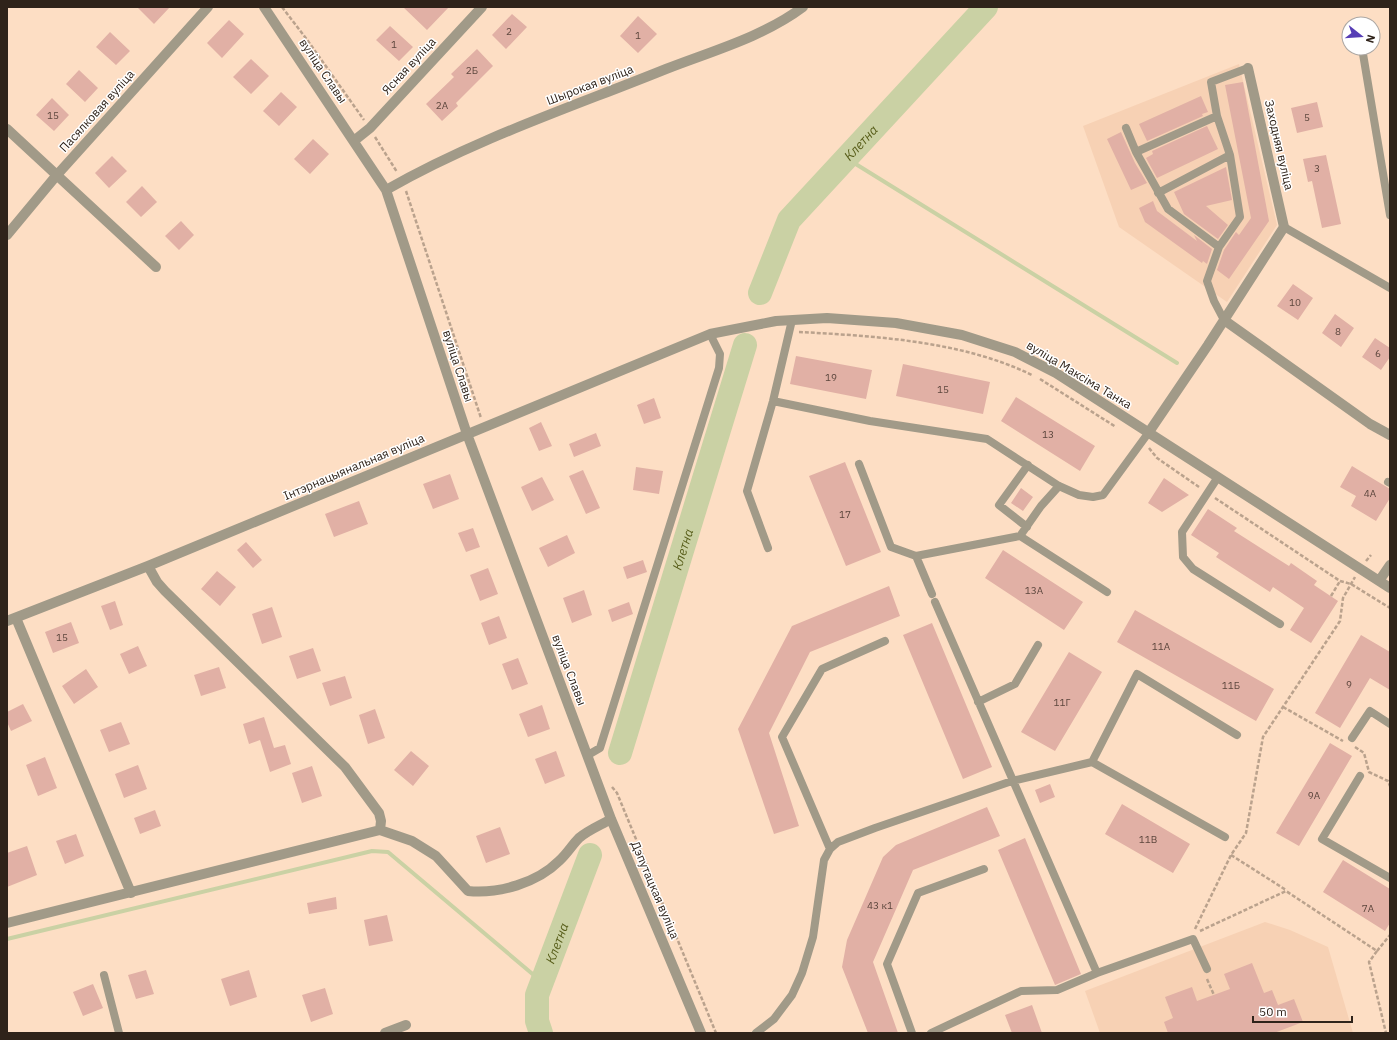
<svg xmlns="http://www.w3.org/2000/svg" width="1397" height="1040" viewBox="0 0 1397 1040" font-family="'IBM Plex Sans',sans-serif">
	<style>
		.built { fill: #f7d1b4 }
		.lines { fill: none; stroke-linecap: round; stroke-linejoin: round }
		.stream { stroke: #cad1a4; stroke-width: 4 }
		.river { stroke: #cad1a4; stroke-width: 24 }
		.building { fill: #e1b0a5 }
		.path { stroke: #baa28d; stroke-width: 2.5; stroke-dasharray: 4 2; stroke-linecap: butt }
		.lane { stroke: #a19a88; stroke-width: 8 }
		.street { stroke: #a19a88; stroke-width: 10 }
		.labels { text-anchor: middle; stroke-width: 3; stroke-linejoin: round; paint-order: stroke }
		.number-label { font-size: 10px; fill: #5c463d }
		.street-label { font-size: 12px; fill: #2f231a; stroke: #fff }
		.water-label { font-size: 13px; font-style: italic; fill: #575d19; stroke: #fff }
	</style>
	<rect width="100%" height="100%" fill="#fddec4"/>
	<path class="built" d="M1239 64 1277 225 1227 302 1119 227 1083 126Z
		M1265 922 1290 930 1328 947 1353 1033H1100L1085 991Z"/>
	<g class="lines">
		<path class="stream" d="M846 158 1177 363
			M7 939 372 851 388 852 542 982"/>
		<g class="river">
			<path id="s1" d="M760 293 789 220 986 7"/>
			<path id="s2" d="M620 753 745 345"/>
			<path id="s3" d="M541 1033 537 1021V995L590 855"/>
		</g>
	</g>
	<path class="building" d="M137 7H170L154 24Z
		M403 7H449L427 30Z
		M512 14 527 27 506 49 492 35Z
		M638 16 657 34 638 53 620 36Z
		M229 20 244 34 222 58 207 43Z
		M390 26 413 47 399 61 376 40Z
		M110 32 130 51 116 65 96 47Z
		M477 49 493 66 456 103 458 106 442 121 426 104 454 77 451 74Z
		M251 59 269 76 251 94 233 77Z
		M79 70 98 88 85 102 66 84Z
		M1243 82 1269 221 1229 279 1217 270 1224 250 1236 232 1239 235 1251 218 1225 85Z
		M281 92 297 107 279 126 263 111Z
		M1201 96 1208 112 1202 114 1203 116 1147 141 1139 124Z
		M52 98 69 115 54 131 36 115Z
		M1317 102 1323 127 1297 133 1291 108Z
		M1207 126 1218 149 1157 178 1146 158 1153 154 1152 151Z
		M1121 132 1135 163 1147 183 1131 190 1107 139Z
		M313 139 329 154 310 174 294 159Z
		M1326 155 1341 224 1322 228 1312 181 1308 182 1303 159Z
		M112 156 127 171 109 188 95 173Z
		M1226 167 1232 200 1206 206 1228 225 1218 239 1184 214 1174 192Z
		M142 186 157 202 141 217 126 202Z
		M1153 201 1157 211 1197 241 1194 235 1212 249 1207 264 1203 261 1202 263 1145 222 1139 208Z
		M181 221 194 235 179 250 165 236Z
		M1293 284 1313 298 1298 320 1277 306Z
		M1335 314 1354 328 1341 347 1322 333Z
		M1375 338 1390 348V357L1381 370 1362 357Z
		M796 356 872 370 866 399 790 384Z
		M903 364 990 382 983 414 896 396Z
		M1016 397 1095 446 1080 471 1001 421Z
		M654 398 661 418 644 424 637 405Z
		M541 422 552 446 539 451 529 428Z
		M596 433 601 446 574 457 569 444Z
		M845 462 881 552 846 566 809 476Z
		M1352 466 1390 489V498L1376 521 1351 506 1356 496 1340 487Z
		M636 467 663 471 659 494 633 490Z
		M583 470 600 508 586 514 569 476Z
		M450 474 459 499 433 509 423 484Z
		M542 477 554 500 532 511 521 487Z
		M1164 478 1189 495 1162 512 1148 503Z
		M1021 488 1033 497 1023 511 1011 503Z
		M359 501 368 524 334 537 325 514Z
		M1208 509 1237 528 1234 531 1289 566 1291 563 1317 581 1314 585 1338 601 1311 643 1290 630 1304 608 1273 587 1270 592 1216 557 1219 553 1191 535Z
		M473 528 480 547 466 552 458 533Z
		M567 535 575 553 548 567 539 548Z
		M246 542 262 560 253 568 237 550Z
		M1003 550 1083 602 1064 630 985 578Z
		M643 560 647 572 627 579 623 567Z
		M488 568 498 594 480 601 470 575Z
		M217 571 236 587 220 606 201 589Z
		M889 586 900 616 810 652 769 733 799 826 774 834 738 729 792 626Z
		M584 590 592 615 572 623 563 598Z
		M115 601 123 625 110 630 101 606Z
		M629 602 633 614 612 622 608 610Z
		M272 607 282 637 262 644 252 614Z
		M1135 610 1274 689 1256 721 1117 642Z
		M499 616 507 638 489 645 481 623Z
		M71 622 79 643 53 653 45 632Z
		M932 623 992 767 963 779 903 635Z
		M1361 635 1390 652V690L1370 678 1340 728 1315 713Z
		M138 646 147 666 129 674 120 654Z
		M313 648 321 671 297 679 289 656Z
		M1069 652 1102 672 1055 751 1021 732Z
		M518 658 528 684 512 690 502 664Z
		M219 667 226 688 201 696 194 675Z
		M86 669 98 687 74 704 62 686Z
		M345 676 352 698 330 706 322 683Z
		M23 704 32 721 11 731 7 722V712Z
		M542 705 550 729 528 737 519 714Z
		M375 709 385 738 368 744 359 715Z
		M264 717 274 748 285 745 291 764 270 772 260 740 249 744 243 724Z
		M121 722 130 744 109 752 100 730Z
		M1330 743 1352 756 1299 846 1276 833Z
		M411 751 429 766 413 786 394 770Z
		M556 751 565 776 545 784 535 759Z
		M45 757 57 788 38 796 26 765Z
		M138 765 147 789 124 798 115 774Z
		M312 766 322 796 302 803 292 773Z
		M1050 784 1055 797 1040 803 1035 790Z
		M1122 804 1190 844 1173 873 1105 834Z
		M987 807 1000 836 913 870 873 962 898 1033H868L842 967 847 940 883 857 896 845Z
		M155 810 161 826 140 834 134 818Z
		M500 827 510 854 486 863 476 836Z
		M76 834 84 856 65 864 56 841Z
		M1025 838 1081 974 1055 985 998 850Z
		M27 846 37 875 7 887V853Z
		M1343 860 1390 889V923L1385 931 1323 892Z
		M336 897 337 909 309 914 307 903Z
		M387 915 393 941 369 946 364 920Z
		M1252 963 1264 993 1272 990 1278 1005 1294 999 1303 1022 1274 1033H1168L1164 1022 1173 1018 1165 997 1192 987 1197 1001 1230 989 1224 974Z
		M146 970 154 994 136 999 128 975Z
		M249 970 257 997 230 1006 221 979Z
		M93 984 103 1008 83 1016 73 992Z
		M325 988 333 1014 311 1022 302 995Z
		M1032 1005 1042 1033H1012L1005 1015Z"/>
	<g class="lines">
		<path class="path" d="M282 7 308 41 364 120
			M375 137 397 172
			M406 191 481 418
			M799 332C876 336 962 341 1032 375
			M1040 379 1116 427
			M1149 448 1157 458 1199 487
			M1215 498 1340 581 1351 584 1390 608
			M1366 561 1371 555
			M1331 596 1340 581
			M1283 707 1343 741
			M1355 747 1364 753 1369 772 1388 781 1390 786
			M612 787 617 793 716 1033
			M1231 855 1286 890
			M1195 929 1231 855 1246 833 1263 737 1340 621 1343 598 1355 577
			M1200 931 1286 891 1377 951 1369 962 1386 1033
			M1377 951 1390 935
			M1207 979 1214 995"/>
		<path class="lane" d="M1362 48 1390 215
			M1126 128 1136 152 1168 209 1219 247
			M1136 152 1217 116
			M1158 193 1230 155
			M1284 227 1390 288
			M1224 320 1214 301 1207 281 1219 247 1240 217 1230 155 1217 116 1211 82 1248 68
			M773 401 870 421 987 439 1059 486 1079 495 1093 497 1103 495 1149 432
			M859 464 891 547 916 556 932 594
			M1218 477 1182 532 1183 557 1193 569 1280 624
			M1388 482 1390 483
			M1027 527 999 505 1028 465
			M1020 536 1041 506 1059 486
			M768 548 747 491 773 401 792 320
			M916 556 1020 536 1107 592
			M935 602 1097 973 1193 939 1207 969
			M978 702 1015 684 1038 645
			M1352 738 1370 711 1390 724
			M588 755 600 748 719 368 720 354 710 334
			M1092 762 1137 674 1237 735
			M1360 776 1322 839 1390 878
			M830 849 782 737 822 669 885 641
			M104 975 119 1033
			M756 1033 774 1019 792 995 802 973 813 937 824 860 830 849 838 842 875 828 1012 781 1092 762 1225 837
			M912 1033 887 964 918 893 984 869
			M931 1033 1021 991 1057 990 1097 973"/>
		<path class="street" d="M264 7 386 190 467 434 611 819 701 1033
			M7 129 156 267
			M355 140 370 128 482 7
			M386 190C475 139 572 107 666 69 712 51 763 37 803 7
			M7 235 56 176 208 7
			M1224 320 1370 424 1390 435
			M1149 432 1208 345 1284 227 1248 68
			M148 566 157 582 165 591 345 767 379 813 381 821 380 830
			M1379 581 1390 565
			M16 618 131 893
			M7 621 148 566 710 334 776 321 827 318 896 323 962 335 1015 352 1056 373 1390 588
			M7 923 380 830 412 841 436 856 468 891C499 894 537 883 559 861 567 854 572 845 579 838 588 830 601 825 611 819
			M385 1033 406 1025"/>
	</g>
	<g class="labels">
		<g class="number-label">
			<text x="509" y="35">2</text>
			<text x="638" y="39">1</text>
			<text x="394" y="48">1</text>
			<text x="472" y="74">2Б</text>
			<text x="442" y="109">2А</text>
			<text x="53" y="119">15</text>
			<text x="1307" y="121">5</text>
			<text x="1317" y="172">3</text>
			<text x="1295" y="306">10</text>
			<text x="1338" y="335">8</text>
			<text x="1378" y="357">6</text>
			<text x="831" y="381">19</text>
			<text x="943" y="393">15</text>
			<text x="1048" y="438">13</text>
			<text x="1370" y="497">4А</text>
			<text x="845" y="518">17</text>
			<text x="1034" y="594">13А</text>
			<text x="62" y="641">15</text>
			<text x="1161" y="650">11А</text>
			<text x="1349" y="688">9</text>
			<text x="1231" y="689">11Б</text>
			<text x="1062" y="706">11Г</text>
			<text x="1314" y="799">9А</text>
			<text x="1148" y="843">11В</text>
			<text x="880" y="909">43 к1</text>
			<text x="1368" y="912">7А</text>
		</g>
		<g class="street-label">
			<text transform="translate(409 66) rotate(-47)" y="4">Ясная вуліца</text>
			<text transform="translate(323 71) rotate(56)" y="4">вуліца Славы</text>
			<text transform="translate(590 85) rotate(-21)" y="4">Шырокая вуліца</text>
			<text transform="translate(97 111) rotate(-48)" y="4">Пасялковая вуліца</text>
			<text transform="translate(1279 145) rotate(77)" y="4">Заходняя вуліца</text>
			<text transform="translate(458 366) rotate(72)" y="4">вуліца Славы</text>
			<text transform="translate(1079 375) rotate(31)" y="4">вуліца Максіма Танка</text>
			<text transform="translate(354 467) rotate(-23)" y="4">Інтэрнацыянальная вуліца</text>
			<text transform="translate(569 670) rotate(69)" y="4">вуліца Славы</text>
			<text transform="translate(655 890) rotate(67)" y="4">Дэпутацкая вуліца</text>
		</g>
		<g class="water-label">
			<text dy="5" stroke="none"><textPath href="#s1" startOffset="184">Клетна</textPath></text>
			<text dy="5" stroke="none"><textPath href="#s2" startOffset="213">Клетна</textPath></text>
			<text dy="5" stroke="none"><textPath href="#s3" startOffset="94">Клетна</textPath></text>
		</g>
	</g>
	<rect width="1397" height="1040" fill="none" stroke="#2f231a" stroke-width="16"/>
	<g transform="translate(1361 36) rotate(107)"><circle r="19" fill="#ffffff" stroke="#aca7a3"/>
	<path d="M0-3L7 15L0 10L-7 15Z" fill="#563db5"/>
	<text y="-6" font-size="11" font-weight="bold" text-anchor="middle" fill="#2f231a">N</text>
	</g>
	<path d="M1253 1016v6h99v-6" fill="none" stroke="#2f231a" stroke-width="2"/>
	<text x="1259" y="1016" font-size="12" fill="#2f231a" stroke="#ffffff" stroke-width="3" paint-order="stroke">50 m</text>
</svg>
